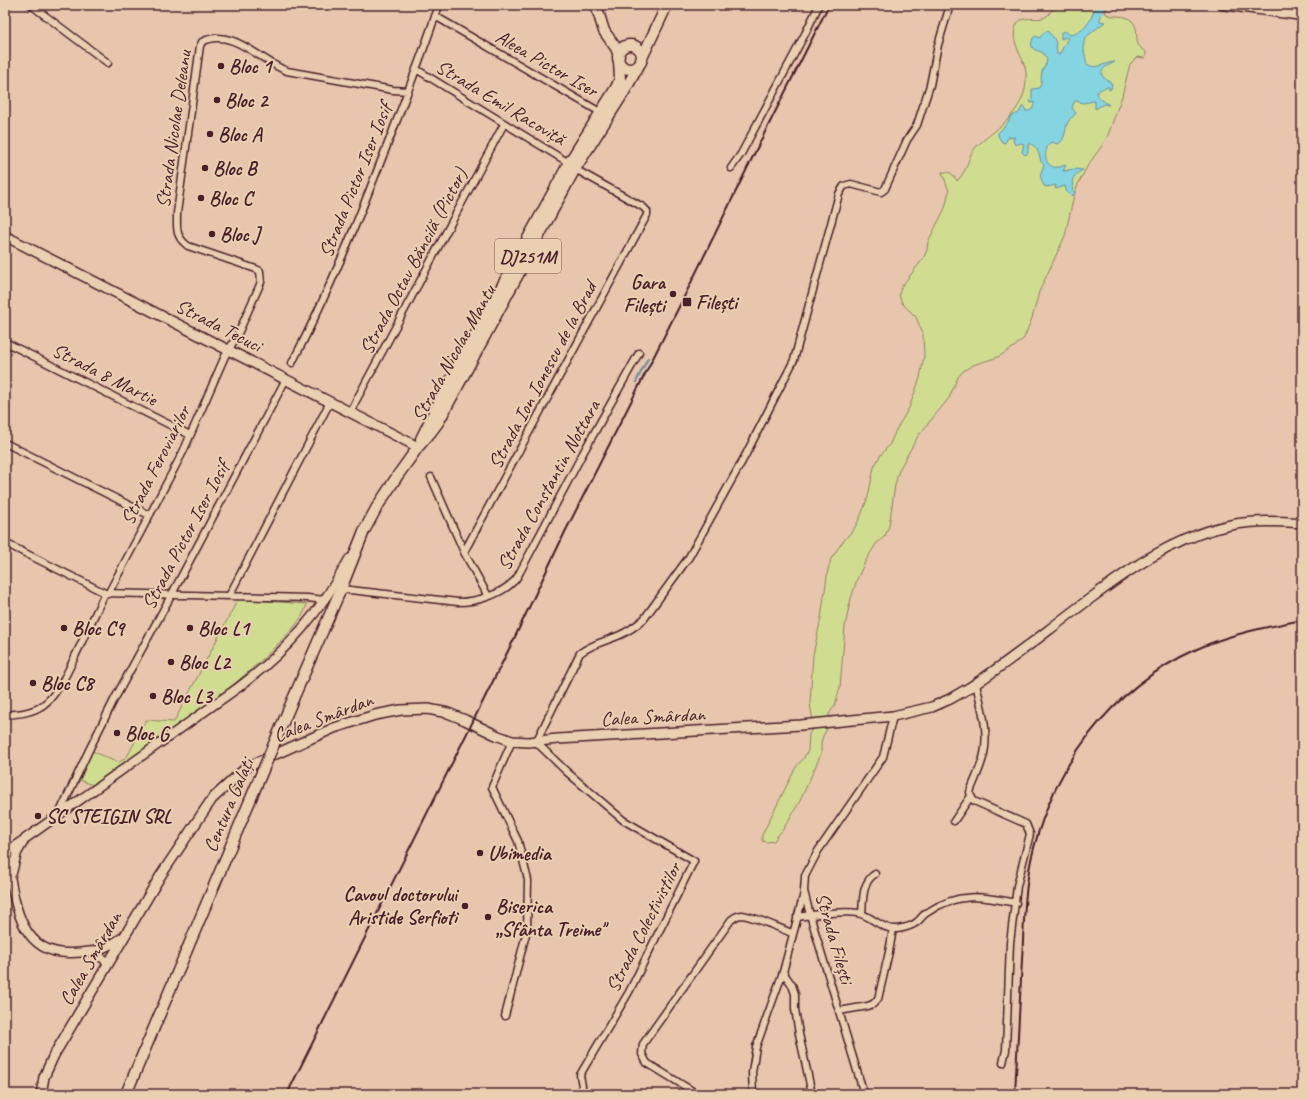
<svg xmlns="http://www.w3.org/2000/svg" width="1307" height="1099" viewBox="0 0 1307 1099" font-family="Caveat,sans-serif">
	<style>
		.green { fill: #d0dd91; stroke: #8d7e5e }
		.water { fill: #85d4e2; stroke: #6d8c99 }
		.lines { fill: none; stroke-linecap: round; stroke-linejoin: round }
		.stream { stroke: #6d8c99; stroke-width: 2 }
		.minor-casing { stroke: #4a1f2b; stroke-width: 9 }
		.tertiary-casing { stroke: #4a1f2b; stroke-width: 11 }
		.secondary-casing { stroke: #4a1f2b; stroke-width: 12 }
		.trunk-casing { stroke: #4a1f2b; stroke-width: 13 }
		.minor { stroke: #eacfb1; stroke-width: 6 }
		.tertiary { stroke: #eacfb1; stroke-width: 8 }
		.secondary { stroke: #eacfb1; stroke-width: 9 }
		.trunk { stroke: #eacfb1; stroke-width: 10 }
		.rail { stroke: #4a1f2b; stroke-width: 2 }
		.trunk-bridge-casing { stroke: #4a1f2b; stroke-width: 13; stroke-linecap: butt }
		.trunk-bridge { stroke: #eacfb1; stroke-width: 10 }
		.poi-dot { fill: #4a1f2b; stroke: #eacfb1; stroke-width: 1.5 }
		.labels { text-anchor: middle; stroke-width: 4; stroke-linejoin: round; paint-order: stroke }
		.shield { fill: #eacfb1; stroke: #7a5453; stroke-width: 1 }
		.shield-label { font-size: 19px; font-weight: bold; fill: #4a1f2b }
		.street-label { font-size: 20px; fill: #4a1f2b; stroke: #eacfb1 }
		.poi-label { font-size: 20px; font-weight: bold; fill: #4a1f2b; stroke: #eacfb1; text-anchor: start }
	</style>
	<rect width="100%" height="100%" fill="#e7c6ad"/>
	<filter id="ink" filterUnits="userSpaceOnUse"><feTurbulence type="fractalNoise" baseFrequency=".025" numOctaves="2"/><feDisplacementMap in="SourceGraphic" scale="8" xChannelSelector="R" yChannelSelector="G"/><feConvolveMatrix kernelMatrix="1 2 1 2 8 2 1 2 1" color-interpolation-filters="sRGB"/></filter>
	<g filter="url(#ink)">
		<path class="green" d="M1066 5H1107L1105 13C1113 19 1125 13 1132 21 1142 32 1130 43 1146 52V55L1144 58 1138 57 1135 59 1130 64 1122 96 1108 135 1101 147 1088 165 1078 184 1074 195 1065 236 1039 292 1032 318 1024 338 1014 347 998 357 973 365 963 371 958 377 949 398 918 436 899 470 895 485 889 526 885 536 876 544 866 560 857 579 850 602 845 626 840 687 835 705 829 714V725L823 736 821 742V754L817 763 800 801 782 831 777 836 774 841 767 842 762 841V835L796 767 803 759 808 751 809 734 814 726 810 704 813 655 821 618 828 570 831 559 841 544 854 529 860 518 868 497 874 467 880 456 890 444 896 430 909 408 920 378 924 356 923 334 916 317 902 303 899 295 901 287 923 259 927 250 928 242 945 208 949 191 942 172C953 172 952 174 957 181 969 170 967 156 976 147 978 144 982 142 985 139 1008 121 1028 104 1026 73 1025 58 1009 42 1016 26 1020 15 1034 20 1043 18 1053 15 1048 6 1062 8Z
			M238 599 307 604C302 621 291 630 279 643 224 699 156 741 92 785L80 780 92 751 118 763 127 757 146 720 174 722Z"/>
		<path class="water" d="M1098 5H1107L1100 18V21L1105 22 1085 38C1082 47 1085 55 1087 64 1095 71 1106 62 1115 62 1108 66 1099 68 1103 77L1112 84 1111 89 1109 90V87C1105 87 1098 90 1096 94L1102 100 1109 105 1104 104 1095 109V103L1094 101 1083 103 1076 101 1074 102 1072 108 1076 113C1074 116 1071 118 1069 120 1064 127 1067 140 1058 144L1051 142C1044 148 1043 163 1053 167 1058 168 1062 166 1066 165L1063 171 1075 169 1083 170C1077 173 1073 176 1072 183L1074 184 1072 190 1075 192 1074 195 1072 196 1067 193 1065 186 1056 189 1055 188 1056 185 1047 187 1044 186C1039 175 1040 175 1044 165L1041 162C1039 154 1038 147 1029 143L1028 148V153L1025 155 1022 152 1024 144 1021 143 1015 145 1013 140 1015 137 1010 138 1009 136 1005 143 1002 142 998 136V133L1009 121C1010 115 1015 115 1019 113L1022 107H1024L1026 111C1032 112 1034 107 1034 102L1031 103 1030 101 1032 99V89L1039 88C1043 83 1040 78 1042 72 1043 67 1047 65 1047 59L1042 52C1034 50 1029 49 1033 38L1036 36 1040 38 1043 33 1047 31C1057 39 1056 43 1057 54L1059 55 1068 38 1066 37 1061 39V33L1063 31 1066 32 1071 35C1080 33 1089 25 1092 16 1094 11 1093 8 1098 5Z"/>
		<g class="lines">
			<path class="stream" d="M636 382 648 358"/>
			<defs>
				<path id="minor" d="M31 5 108 63
					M435 16 600 112
					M416 69 569 163
					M731 168 741 154 805 34 819 5
					M5 342 190 435
					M292 363C330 291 360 215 390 138 407 94 424 50 439 5
					M350 412 504 124
					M5 443 149 515
					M431 477 464 552 488 596
					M5 543 105 593 307 598 325 600
					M464 552 647 215V211L643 207 575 169
					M341 589 458 602C476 602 500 595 513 582 516 580 518 576 520 572L583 453 639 353
					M108 594 183 452 225 356 237 336 258 289 261 282 260 271 256 269 188 246C175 236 177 229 177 213L200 46 202 42C232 26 261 62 287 71L393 90 408 91
					M229 596 330 402
					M976 684C981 706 989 730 984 754 981 767 975 779 970 792L971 796 974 801 1026 824 1030 834 1017 886 1010 943 1006 1050 1003 1063
					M5 715C17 714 33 713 43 705 60 693 71 664 80 646 88 628 97 611 105 593
					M59 814 90 748 114 700 172 594 286 379
					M954 821 971 796
					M862 914C863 900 862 882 875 874
					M797 917C815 915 840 910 858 913 872 916 882 930 897 929 903 928 911 927 917 922 921 919 923 914 928 912 957 892 983 896 1016 903
					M783 972 792 985 795 994V1009L799 1034 812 1094
					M839 1011 868 1006 873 1004 878 999 889 952 893 929
					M505 1016 527 930 528 880 518 841 492 787 512 741
					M581 1094 582 1086 580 1075 629 992 694 861 623 820 567 772 536 742 580 653C592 644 606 641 620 635 629 631 637 625 644 619L689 557 704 530 745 456 794 360 839 194 844 186 851 184 881 192 885 189 907 140 917 125 930 85 938 45 950 5
					M696 1094 691 1090 647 1063 642 1054 643 1044 731 920C735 917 737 915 742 915 753 916 781 929 792 933
					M753 1094 752 1072 756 1047 783 972 804 893
					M864 1094 810 915 804 891 805 876 818 851 883 757 893 716"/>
				<path id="tertiary" d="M1222 5 1302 16
					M6 852C14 892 15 956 72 953 95 952 104 950 123 937
					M5 853 239 687C288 650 320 613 349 559
					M12 873 17 853 24 841
					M93 952 108 962"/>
				<path id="secondary" d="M5 236 418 447
					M41 1094 44 1077 54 1055 161 875 212 799 247 767 334 728 375 715 401 710 428 709 448 713 465 720 496 735 512 741 528 742 558 739 801 725 893 716 932 707 950 699 969 688C1011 661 1050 628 1091 598 1130 569 1170 541 1218 528 1245 520 1273 521 1302 523"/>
				<path id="trunk" d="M596 5 604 31 616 48 619 56
					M618 57a12 12 0 1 1 24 0a12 12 0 1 1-24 0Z
					M641 60 667 5
					M421 439 440 400 569 163 616 88 620 79 619 61
					M293 699 341 589 364 531 377 507 398 475 418 447 431 432 439 421 575 169 624 92 639 65
					M126 1094 186 952"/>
			</defs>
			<use href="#minor" class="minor-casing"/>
			<use href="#tertiary" class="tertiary-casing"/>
			<use href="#secondary" class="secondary-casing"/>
			<use href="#trunk" class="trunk-casing"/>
			<use href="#minor" class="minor"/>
			<use href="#tertiary" class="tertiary"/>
			<use href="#secondary" class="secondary"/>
			<use href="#trunk" class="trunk"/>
			<path class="rail" d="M287 1094 513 641 565 532 684 297 763 136 829 5
				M1015 1094C1017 1049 1020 1004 1022 960 1024 927 1024 893 1031 860 1052 767 1109 689 1197 649 1230 634 1267 627 1302 620"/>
			<defs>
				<path id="trunk-bridge" d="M186 952 293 699"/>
			</defs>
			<use href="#trunk-bridge" class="trunk-bridge-casing"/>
			<use href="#trunk-bridge" class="trunk-bridge"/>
		</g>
	</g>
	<g class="poi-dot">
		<circle cx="221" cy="66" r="4"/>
		<circle cx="217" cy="100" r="4"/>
		<circle cx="210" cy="134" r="4"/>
		<circle cx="205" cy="168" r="4"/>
		<circle cx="201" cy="198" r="4"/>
		<circle cx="212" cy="234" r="4"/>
		<circle cx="673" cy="294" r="4"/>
		<rect x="682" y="297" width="10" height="10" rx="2"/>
		<circle cx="64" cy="628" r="4"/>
		<circle cx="190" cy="628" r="4"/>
		<circle cx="171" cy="662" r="4"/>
		<circle cx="33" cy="683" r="4"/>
		<circle cx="153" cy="696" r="4"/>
		<circle cx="117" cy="733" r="4"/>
		<circle cx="38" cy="816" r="4"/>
		<circle cx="480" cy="853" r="4"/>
		<circle cx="465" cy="906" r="4"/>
		<circle cx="488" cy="917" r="4"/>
	</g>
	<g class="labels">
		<rect class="shield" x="495" y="239" width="66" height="34" rx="3"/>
		<g class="shield-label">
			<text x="528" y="263">DJ251M</text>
		</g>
		<g class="street-label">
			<text transform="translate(547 63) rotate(30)" y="7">Aleea Pictor Iser</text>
			<text transform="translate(501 102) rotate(31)" y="7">Strada Emil Racoviță</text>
			<text transform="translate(173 129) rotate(-82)" y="7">Strada Nicolae Deleanu</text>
			<text transform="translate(355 180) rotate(-68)" y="7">Strada Pictor Iser Iosif</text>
			<text transform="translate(413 261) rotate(-62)" y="7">Strada Octav Băncilă (Pictor)</text>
			<text transform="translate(219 325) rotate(27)" y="7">Strada Tecuci</text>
			<text transform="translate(453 353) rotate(-61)" y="7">Strada Nicolae Mantu</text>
			<text transform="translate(105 374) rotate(27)" y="7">Strada 8 Martie</text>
			<text transform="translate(542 375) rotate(-62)" y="7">Strada Ion Ionescu de la Brad</text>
			<text transform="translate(155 465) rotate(-63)" y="7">Strada Feroviarilor</text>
			<text transform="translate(548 485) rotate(-61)" y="7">Strada Constantin Nottara</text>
			<text transform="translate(185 535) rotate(-62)" y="7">Strada Pictor Iser Iosif</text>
			<text transform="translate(653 716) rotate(-3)" y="7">Calea Smârdan</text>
			<text transform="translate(323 717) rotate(-21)" y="7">Calea Smârdan</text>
			<text transform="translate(228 805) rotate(-67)" y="7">Centura Galați</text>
			<text transform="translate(643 927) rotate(-63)" y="7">Strada Colectivistilor</text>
			<text transform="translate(835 938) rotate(74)" y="7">Strada Filești</text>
			<text transform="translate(90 958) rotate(-60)" y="7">Calea Smârdan</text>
		</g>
		<g class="poi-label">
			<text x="229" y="73">Bloc 1</text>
			<text x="225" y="107">Bloc 2</text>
			<text x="218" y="141">Bloc A</text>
			<text x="213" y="175">Bloc B</text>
			<text x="209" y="205">Bloc C</text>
			<text x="220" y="241">Bloc J</text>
			<text x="665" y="289" text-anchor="end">Gara<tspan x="665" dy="23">Filești</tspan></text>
			<text x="696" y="309">Filești</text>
			<text x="72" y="635">Bloc C9</text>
			<text x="198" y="635">Bloc L1</text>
			<text x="179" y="669">Bloc L2</text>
			<text x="41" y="690">Bloc C8</text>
			<text x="161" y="703">Bloc L3</text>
			<text x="125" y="740">Bloc G</text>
			<text x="46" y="823">SC STEIGIN SRL</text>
			<text x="488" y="860">Ubimedia</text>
			<text x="457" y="901" text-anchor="end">Cavoul doctorului<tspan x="457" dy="23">Aristide Serfioti</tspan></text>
			<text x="496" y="913">Biserica<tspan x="496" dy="23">„Sfânta Treime"</tspan></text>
		</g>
	</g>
	<rect width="1307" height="1099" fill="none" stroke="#eacfb1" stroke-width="20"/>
	<rect x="10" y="10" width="1287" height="1079" fill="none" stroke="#4a1f2b" stroke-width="1.5" filter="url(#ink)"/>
</svg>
